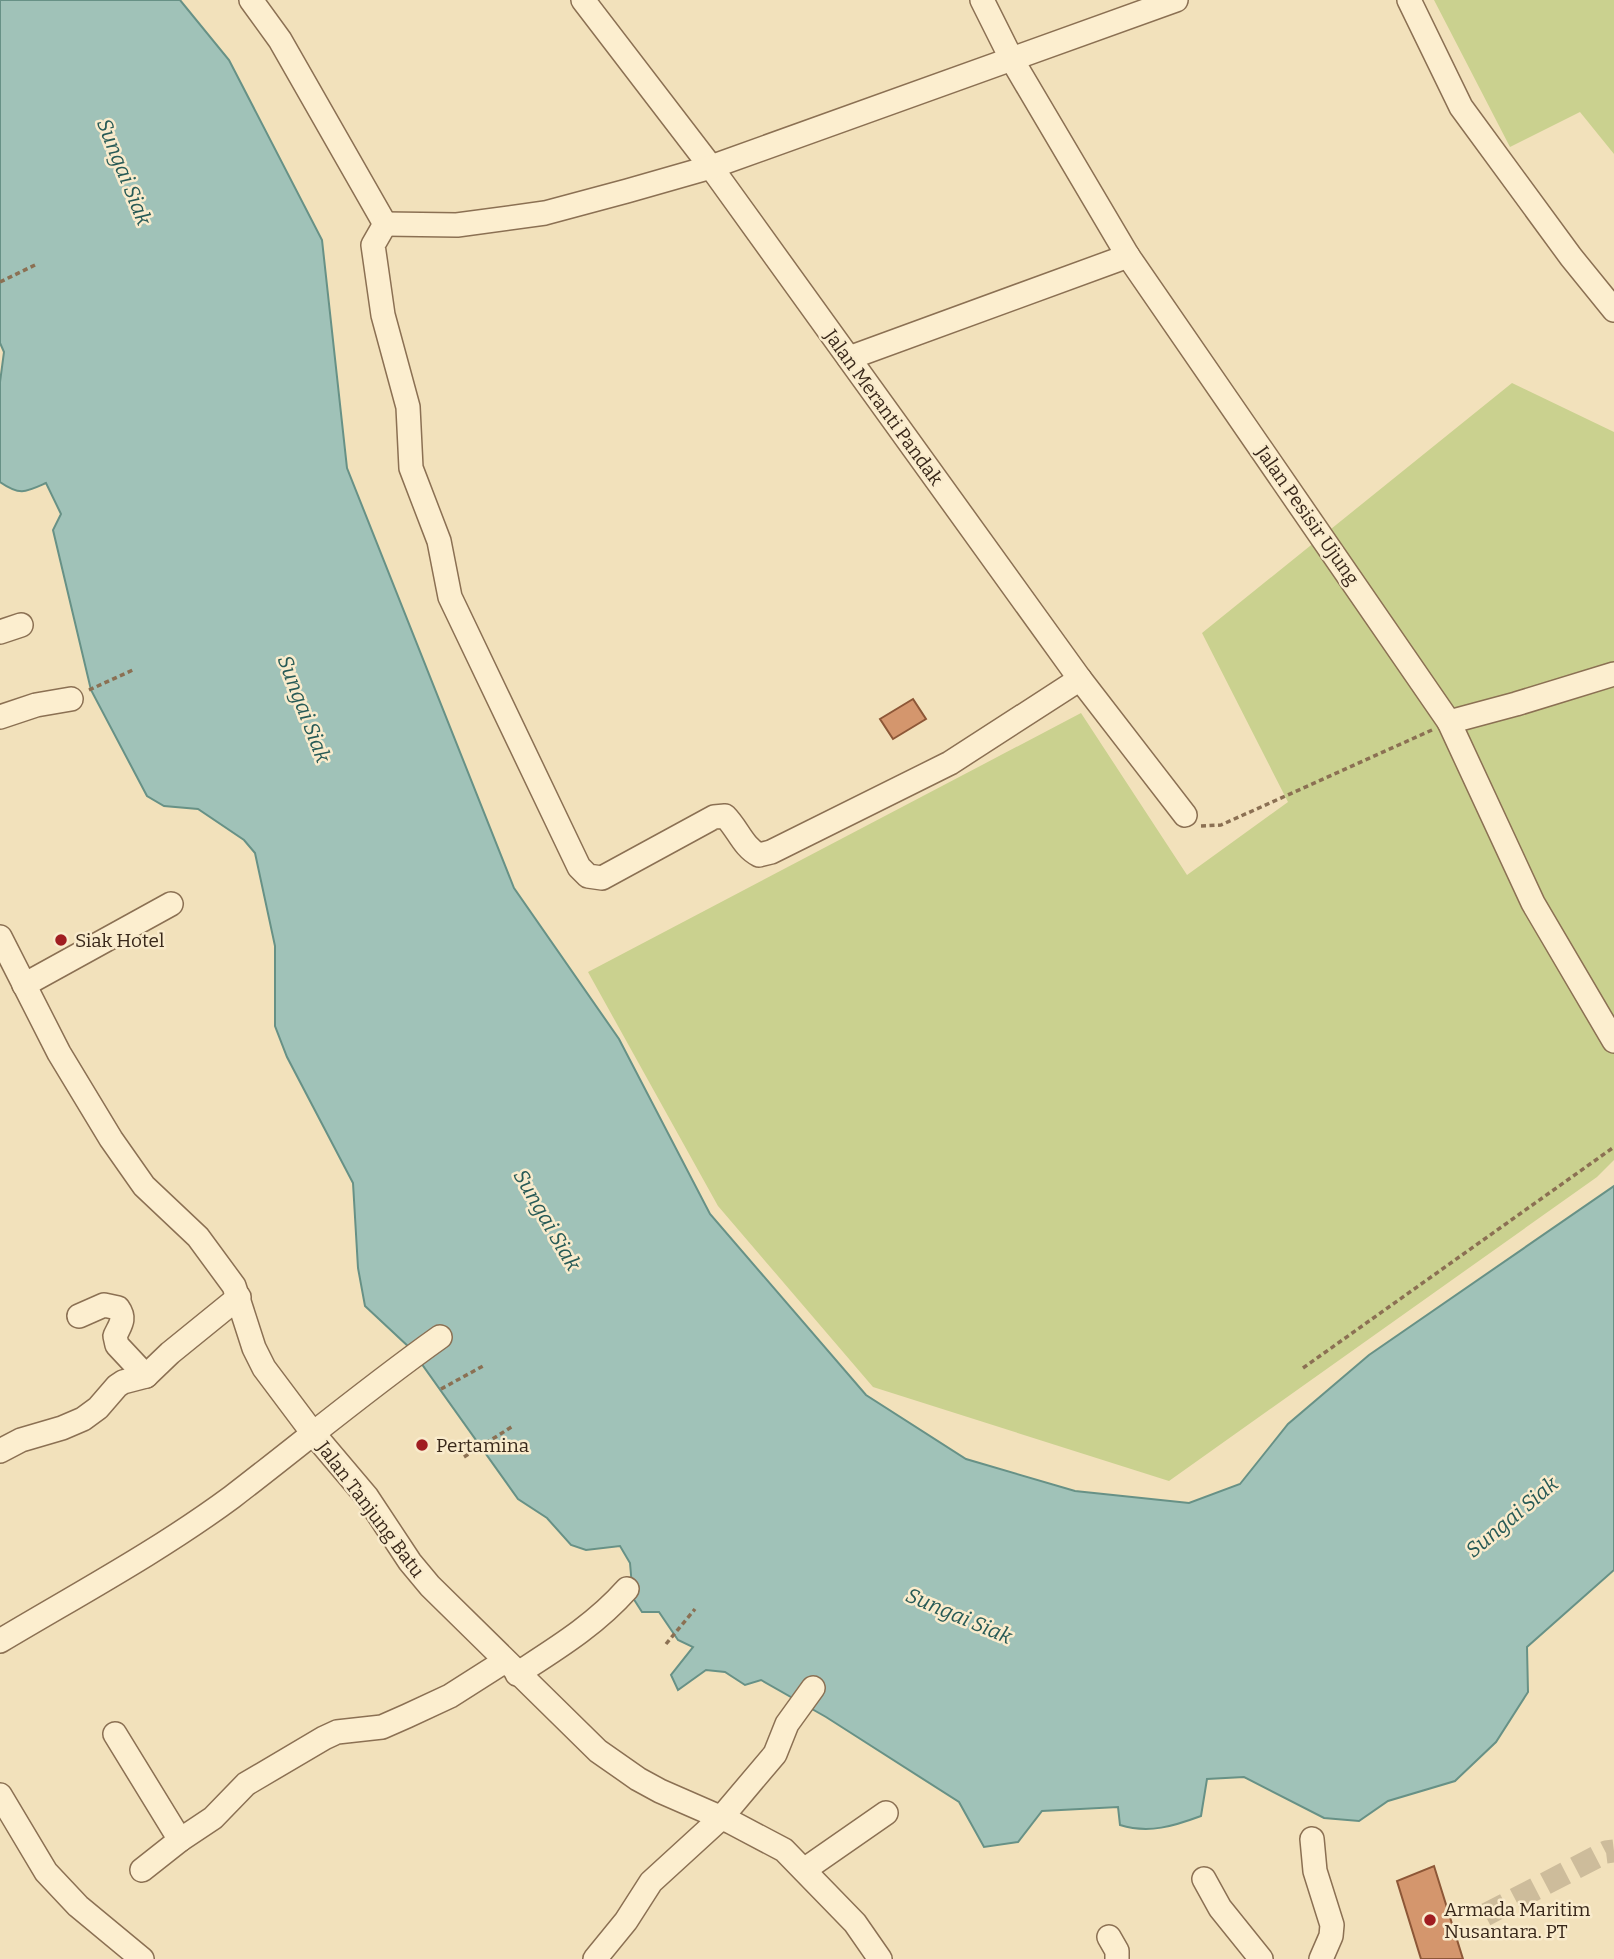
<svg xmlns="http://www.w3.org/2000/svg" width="1614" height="1959" font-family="Bitter,serif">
<rect width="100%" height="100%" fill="#f2e1bb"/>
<g fill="#cad18f">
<polygon points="1434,0 1614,0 1614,154 1580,112 1510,147"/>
<polygon points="1512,383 1614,432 1614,1160 1597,1177 1169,1481 873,1387 718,1206 588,972 1081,713 1187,875 1288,802 1202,633"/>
</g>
<path fill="#a0c2b8" stroke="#679186" stroke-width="2" d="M0,0H180L229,60L322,240L347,468L514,888L619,1039L710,1214L866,1395L966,1459L1075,1491L1189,1503L1240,1484L1288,1424L1369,1355L1614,1186V1570L1527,1647L1528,1692L1496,1742L1455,1781L1388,1801L1359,1821L1324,1818L1244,1777L1207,1779L1201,1816C1174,1826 1149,1834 1120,1825L1118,1807L1042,1811L1018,1842L984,1847L959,1802L826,1717L761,1680L745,1685L725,1672L706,1670L678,1690L671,1675L693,1647L678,1640L659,1612H642L633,1598L630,1563L620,1546L586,1550L571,1545L547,1518L518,1499L411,1349L365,1306L358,1268L353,1183L287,1057L275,1026V946L255,853L244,840L198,809L164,806L147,796L91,690L53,530L61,514L46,483C26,492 20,496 0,482V382L4,352L0,343Z"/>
<g fill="#d4966d" stroke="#8d5737" stroke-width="2">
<polygon points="913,699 926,719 893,739 880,719"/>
<polygon points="1434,1866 1463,1959 1421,1959 1397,1881"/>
</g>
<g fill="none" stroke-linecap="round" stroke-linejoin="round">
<polyline stroke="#cdbc9b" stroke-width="23" stroke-dasharray="23 11" stroke-linecap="butt" points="1485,1915 1606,1852 1614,1851"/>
<g stroke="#8b7053" stroke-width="26">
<g id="minor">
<polyline points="251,0 280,40 385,224"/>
<polyline points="583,0 711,167 1080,679 1185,815"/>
<polyline points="982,0 1011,58 1128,256 1449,722 1533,903 1614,1041"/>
<polyline points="1409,0 1461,107 1571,257 1614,310"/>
<path d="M385,224L373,245L383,315L408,407L411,468L439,541L450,597L579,867L588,876L602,878L714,817L725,816C738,829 743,847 759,855L771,852L950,763L1080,679"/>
<polyline points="385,224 457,225 545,213 627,191 711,167 1176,0"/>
<polyline points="849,358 1128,256"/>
<polyline points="0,632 21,625"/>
<polyline points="0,717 36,705 71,699"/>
<polyline points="1449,722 1516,704 1614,674"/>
<polyline points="0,937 59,1053 111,1139 144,1186 198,1237 234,1286 254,1348 264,1368 312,1432 367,1497 410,1562 430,1586 598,1751 638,1779 660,1791 731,1822 784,1850 855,1923 880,1959"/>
<polyline points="24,985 171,904"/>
<path d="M79,1316L104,1305L118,1308C126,1319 120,1325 115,1336L117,1345L146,1376"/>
<polyline points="0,1451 21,1440 62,1428 83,1419 98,1408 117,1386 123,1382 146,1376 170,1353 239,1297"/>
<path d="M0,1641C77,1595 159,1551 232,1497C301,1444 368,1388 440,1337"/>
<path d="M517,1674C557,1648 595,1625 627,1589"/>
<polyline points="115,1734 180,1840"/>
<polyline points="0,1795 46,1872 78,1906 142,1959"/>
<polyline points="1312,1839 1315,1871 1332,1925 1331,1936 1321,1959"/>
<polyline points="142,1870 180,1840 213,1818 246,1784 324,1738 337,1732 382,1727 407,1716 450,1696 505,1661"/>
<polyline points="804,1870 886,1813"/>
<polyline points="1204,1879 1220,1908 1261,1959"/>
<polyline points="1109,1937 1117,1951 1117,1959"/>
<polyline points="595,1959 626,1921 651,1882 721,1818 775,1754 787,1724 813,1688"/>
</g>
</g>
<g stroke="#8b7053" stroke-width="3.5" stroke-dasharray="5 3.5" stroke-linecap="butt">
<polyline points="0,282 35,265"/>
<polyline points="89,690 135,669"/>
<polyline points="1201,826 1221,825 1432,730"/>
<polyline points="1303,1368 1614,1147"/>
<polyline points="441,1389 483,1366"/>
<polyline points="464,1457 513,1426"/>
<polyline points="666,1644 695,1609"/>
</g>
<use href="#minor" stroke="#fceecf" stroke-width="23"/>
</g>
<g fill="#a01d21" stroke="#f9ebcc" stroke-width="2.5">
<circle cx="61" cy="940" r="7"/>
<circle cx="422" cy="1445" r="7"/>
<circle cx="1430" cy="1920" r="7"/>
</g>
<g text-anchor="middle" stroke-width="5" stroke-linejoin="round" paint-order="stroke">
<g font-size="19" fill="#39281a" stroke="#f9ebcc">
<text transform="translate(884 407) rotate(54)" y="7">Jalan Meranti Pandak</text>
<text transform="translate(1308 515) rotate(55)" y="7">Jalan Pesisir Ujung</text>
<text transform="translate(371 1509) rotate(53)" y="7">Jalan Tanjung Batu</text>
</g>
<g font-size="19" fill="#39281a" stroke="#f9ebcc" text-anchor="start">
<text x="75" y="947">Siak Hotel</text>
<text x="436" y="1452">Pertamina</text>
<text x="1444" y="1916">Armada Maritim<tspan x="1444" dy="22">Nusantara. PT</tspan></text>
</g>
<g font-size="21" font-style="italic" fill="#275a56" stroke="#f9ebcc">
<text transform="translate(124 172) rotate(68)" y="7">Sungai Siak</text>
<text transform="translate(304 709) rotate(69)" y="7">Sungai Siak</text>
<text transform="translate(547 1220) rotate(60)" y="7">Sungai Siak</text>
<text transform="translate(1512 1517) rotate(-40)" y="7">Sungai Siak</text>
<text transform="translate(959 1616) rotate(23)" y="7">Sungai Siak</text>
</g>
</g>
</svg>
